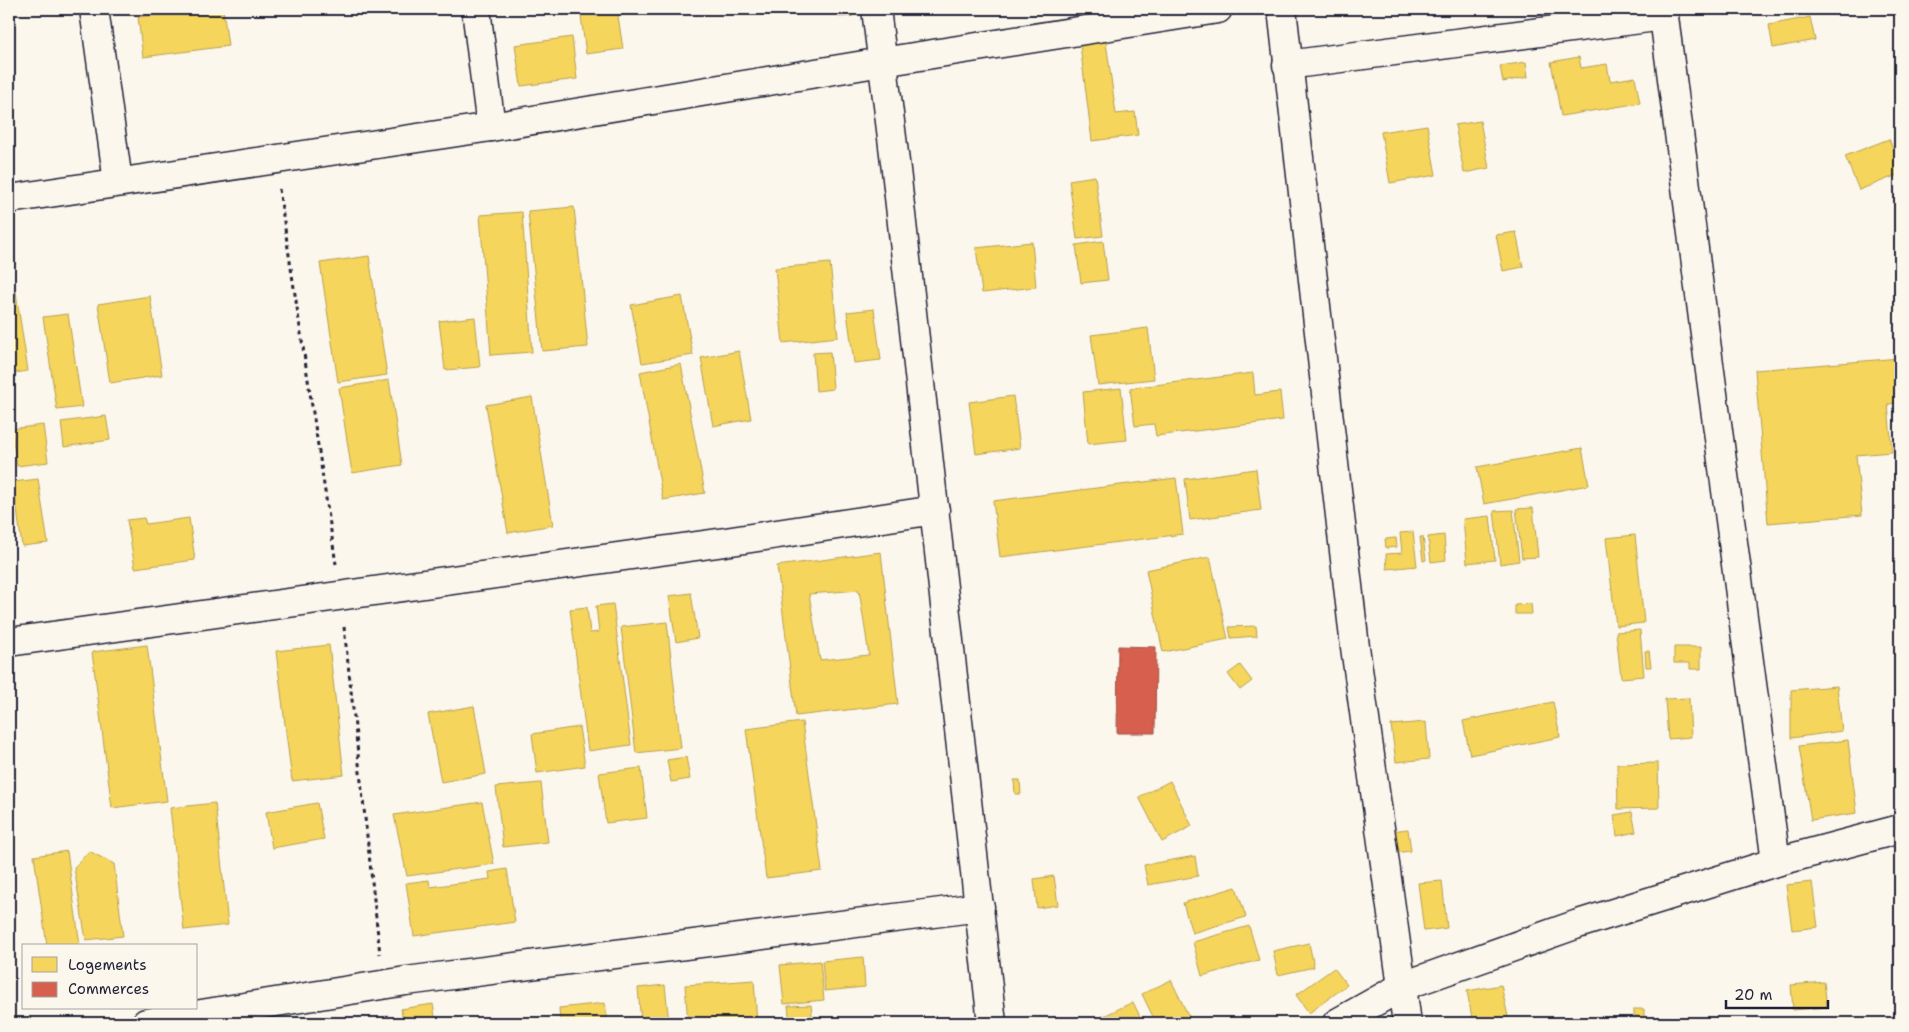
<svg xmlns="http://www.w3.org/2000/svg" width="1909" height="1032" font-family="'Shantell Sans',sans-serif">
<rect width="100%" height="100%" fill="#fbf7ec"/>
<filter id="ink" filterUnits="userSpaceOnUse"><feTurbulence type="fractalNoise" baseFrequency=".02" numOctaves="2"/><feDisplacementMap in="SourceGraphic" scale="10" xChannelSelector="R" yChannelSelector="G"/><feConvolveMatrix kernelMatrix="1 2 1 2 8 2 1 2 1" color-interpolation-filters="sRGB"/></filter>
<g filter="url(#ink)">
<g fill="#f6d55c" stroke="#b69f52" fill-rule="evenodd">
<polygon points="204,9 223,9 228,46 143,57 138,17"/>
<polygon points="580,9 617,9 623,49 586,54"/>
<polygon points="838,9 852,9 853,16 839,17"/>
<polygon points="1810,17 1815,40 1773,48 1769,25"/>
<polygon points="572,37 577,79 521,86 515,45"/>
<polygon points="1106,42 1116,114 1135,112 1138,135 1092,141 1080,45"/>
<polygon points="1579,57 1581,68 1607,64 1610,81 1635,77 1640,103 1561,116 1551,62"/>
<polygon points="1526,62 1528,77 1503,82 1500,66"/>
<polygon points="1480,121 1489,168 1464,173 1455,125"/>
<polygon points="1427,125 1436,175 1390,183 1381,132"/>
<polygon points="1889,139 1900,166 1900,174 1859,190 1845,156"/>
<polygon points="1095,176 1103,236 1077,239 1069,180"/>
<polygon points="574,207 588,347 542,351 528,211"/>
<polygon points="522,212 532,352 491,355 480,215"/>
<polygon points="1516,232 1523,267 1503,271 1496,235"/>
<polygon points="1103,241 1108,280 1081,283 1076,245"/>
<polygon points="1032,242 1036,287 982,293 976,248"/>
<polygon points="369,256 387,375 338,382 320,263"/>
<polygon points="830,263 838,337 783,343 775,268"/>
<polygon points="16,292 28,371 9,374 9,293"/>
<polygon points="150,296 162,375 110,383 98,304"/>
<polygon points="682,296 693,355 642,363 631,305"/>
<polygon points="874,309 881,360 854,363 847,312"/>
<polygon points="68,314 82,407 57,410 43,317"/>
<polygon points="475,317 480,367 445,370 439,321"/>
<polygon points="1148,328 1154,379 1098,385 1091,335"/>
<polygon points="739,351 751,419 713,426 701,358"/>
<polygon points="830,352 833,389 816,391 813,353"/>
<polygon points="1900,358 1900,403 1888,404 1892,452 1856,455 1862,515 1768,523 1755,370"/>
<polygon points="681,364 705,493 663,500 640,372"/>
<polygon points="1253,373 1255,395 1280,392 1283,420 1156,436 1154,424 1135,426 1130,388"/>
<polygon points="389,380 402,465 352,473 339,388"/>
<polygon points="1121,388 1127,440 1088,444 1083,392"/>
<polygon points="1013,396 1020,448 976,454 969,402"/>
<polygon points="532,397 553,525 508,533 486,405"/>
<polygon points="106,416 110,440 64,447 61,422"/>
<polygon points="43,425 48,462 17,466 11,429"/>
<polygon points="1582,448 1589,485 1484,504 1477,467"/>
<polygon points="1256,469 1261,510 1190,520 1185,479"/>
<polygon points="1176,478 1183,534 1000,557 993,501"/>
<polygon points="38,479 48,543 22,546 13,482"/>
<polygon points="1533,508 1538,557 1522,558 1516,509"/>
<polygon points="1513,510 1519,561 1500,564 1494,511"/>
<polygon points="1490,516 1495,560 1467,563 1463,519"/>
<polygon points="144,518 146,524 189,518 195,560 135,568 127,520"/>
<polygon points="1413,532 1417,566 1387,569 1386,554 1402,553 1400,533"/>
<polygon points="1444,535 1446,560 1431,562 1428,537"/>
<polygon points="1635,535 1644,623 1616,626 1606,538"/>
<polygon points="1420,537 1423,537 1426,560 1423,561"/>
<polygon points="1396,538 1397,547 1386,548 1385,539"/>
<path d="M881,552L898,704L796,716L777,566ZM859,590L869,655L820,660L809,594Z"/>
<polygon points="1210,557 1228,639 1163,652 1146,570"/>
<polygon points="691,593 698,638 676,642 669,596"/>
<polygon points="613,604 631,745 588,751 570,609 587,607 590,633 599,632 596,606"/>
<polygon points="1531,604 1532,614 1515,614 1515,605"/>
<polygon points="667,622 681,748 636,753 621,627"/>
<polygon points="1256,626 1257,636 1231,638 1229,627"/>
<polygon points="1640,630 1644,676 1621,678 1616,632"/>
<polygon points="147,645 167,801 112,808 92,652"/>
<polygon points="329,645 344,775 292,781 276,651"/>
<polygon points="1674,647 1701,647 1701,669 1690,669 1690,663 1674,663"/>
<polygon points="1645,651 1649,651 1651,667 1646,667"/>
<polygon points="1240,665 1252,681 1240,690 1228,674"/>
<polygon points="1900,677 1900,720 1895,678"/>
<polygon points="1837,686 1842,731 1791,738 1791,690"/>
<polygon points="1689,698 1691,737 1668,739 1665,699"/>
<polygon points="1553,702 1560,737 1470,755 1463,721"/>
<polygon points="474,706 486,774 441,782 428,714"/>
<polygon points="802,722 822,871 766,878 746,729"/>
<polygon points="1426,722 1429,759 1396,762 1391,725"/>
<polygon points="579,727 585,766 537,773 532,734"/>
<polygon points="1848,740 1857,813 1811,820 1799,746"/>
<polygon points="686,757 690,779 671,782 667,760"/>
<polygon points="1658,763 1659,808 1618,809 1617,764"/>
<polygon points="641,768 647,818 606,823 599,773"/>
<polygon points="1014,780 1020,780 1021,794 1015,794"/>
<polygon points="1170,781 1192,826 1162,842 1139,797"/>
<polygon points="541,783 548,842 503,847 496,787"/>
<polygon points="482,802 494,864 407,876 394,815"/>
<polygon points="215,803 228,925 184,930 170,808"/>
<polygon points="317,803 324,839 272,848 266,812"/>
<polygon points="1632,812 1636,832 1617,836 1614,815"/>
<polygon points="1408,829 1411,851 1394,853 1391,831"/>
<polygon points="67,851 80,946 47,946 34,856"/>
<polygon points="89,851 114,864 123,936 86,940 74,868"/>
<polygon points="1195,856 1198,876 1148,885 1144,865"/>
<polygon points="507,869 515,922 414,936 406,883 429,880 430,887 490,879 489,872"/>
<polygon points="1054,876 1058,905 1037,908 1034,879"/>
<polygon points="1442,881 1447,928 1424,931 1418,883"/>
<polygon points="1812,882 1818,927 1792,930 1786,885"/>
<polygon points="1236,887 1246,917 1192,933 1183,903"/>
<polygon points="1249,926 1259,960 1202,976 1193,942"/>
<polygon points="1309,943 1314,967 1278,975 1273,951"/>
<polygon points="863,957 865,987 825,991 822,961"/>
<polygon points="820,961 824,1000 784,1004 780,965"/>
<polygon points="1334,968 1347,985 1309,1013 1296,995"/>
<polygon points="754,980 757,1023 688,1023 685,985"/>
<polygon points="1171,980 1192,1023 1156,1023 1142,994"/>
<polygon points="1824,982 1827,1007 1793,1010 1791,985"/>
<polygon points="665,985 669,1023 641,1023 638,988"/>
<polygon points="1501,985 1509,1021 1502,1023 1473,1023 1467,991"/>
<polygon points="1133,1002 1143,1023 1089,1023"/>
<polygon points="605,1003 608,1023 560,1023 559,1008"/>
<polygon points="433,1004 436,1023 403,1023 401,1009"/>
<polygon points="811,1005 813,1023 790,1023 788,1006"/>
<polygon points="1634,1009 1644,1009 1644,1023 1638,1023 1638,1016 1634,1016"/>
</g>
<polygon fill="#d6604d" stroke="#a04d48" points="1118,646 1156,647 1155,733 1117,733"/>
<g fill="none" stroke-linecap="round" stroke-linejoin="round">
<g stroke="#22223b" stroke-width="31">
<g id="minor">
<polyline points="94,9 118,182"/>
<polyline points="476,9 491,127"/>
<polyline points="876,9 896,170 992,1023"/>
<polyline points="1282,9 1355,647 1407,1023"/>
<polyline points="1663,9 1705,334 1776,862"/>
<polyline points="1287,65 1664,16"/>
<polyline points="9,199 491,127 882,62 1218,9"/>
<polyline points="9,642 725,542 935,510"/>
<polyline points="146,1023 406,981 980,907"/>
<polyline points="1337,1023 1403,986 1578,924 1776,862 1900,829"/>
</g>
</g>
<g stroke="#22223b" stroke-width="3" stroke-dasharray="4 4" stroke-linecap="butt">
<polyline points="279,189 336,564"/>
<polyline points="344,627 380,954"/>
<polyline points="387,1015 389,1023"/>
</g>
<use href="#minor" stroke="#fbf7ec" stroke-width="28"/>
</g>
</g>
<rect width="1909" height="1032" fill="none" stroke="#fbf7ec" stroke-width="30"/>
<rect x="15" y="15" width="1879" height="1002" fill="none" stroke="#22223b" stroke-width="2" filter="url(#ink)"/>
<rect x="22" y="944" width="175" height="65" fill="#fbf7ec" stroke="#a4a2a5"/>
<rect x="32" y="957" width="25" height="15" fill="#f6d55c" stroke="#a4a2a5"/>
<text x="68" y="970" font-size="15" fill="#22223b">Logements</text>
<rect x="32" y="982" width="25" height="15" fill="#d6604d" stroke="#a4a2a5"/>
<text x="68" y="994" font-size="15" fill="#22223b">Commerces</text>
<path d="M1726 1000v8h102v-8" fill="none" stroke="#22223b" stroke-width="2.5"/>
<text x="1734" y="1000" font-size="15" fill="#22223b" stroke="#fbf7ec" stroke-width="4" paint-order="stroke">20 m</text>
</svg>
